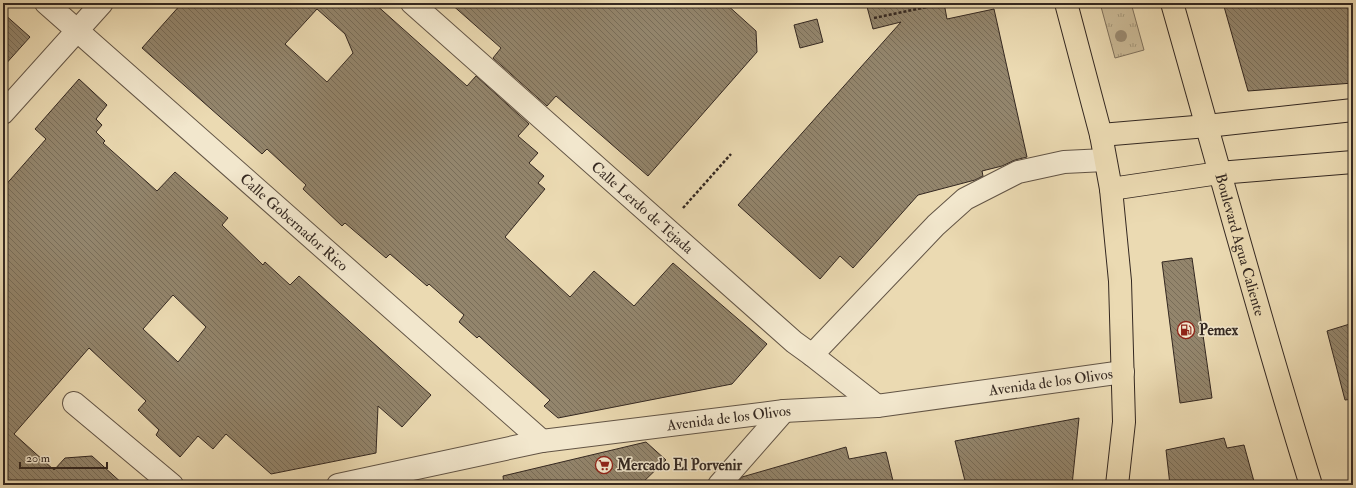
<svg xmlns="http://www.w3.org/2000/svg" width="1356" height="488" font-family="'IM FELL Double Pica',serif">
<defs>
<pattern id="grass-tufts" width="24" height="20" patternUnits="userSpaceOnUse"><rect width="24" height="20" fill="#ccbc99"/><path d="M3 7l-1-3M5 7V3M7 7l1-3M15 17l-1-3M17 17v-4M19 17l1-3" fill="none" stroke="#a6997c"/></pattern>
<pattern id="building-back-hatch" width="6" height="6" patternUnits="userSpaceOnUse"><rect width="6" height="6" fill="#93856c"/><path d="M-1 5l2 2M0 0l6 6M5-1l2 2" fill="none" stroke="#796d58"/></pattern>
</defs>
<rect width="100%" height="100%" fill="#ebdab2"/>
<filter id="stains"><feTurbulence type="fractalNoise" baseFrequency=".005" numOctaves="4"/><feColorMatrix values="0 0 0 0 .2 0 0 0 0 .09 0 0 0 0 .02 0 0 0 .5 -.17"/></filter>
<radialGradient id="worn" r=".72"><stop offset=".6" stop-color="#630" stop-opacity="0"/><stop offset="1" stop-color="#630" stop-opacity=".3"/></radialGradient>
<polygon fill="url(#grass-tufts)" stroke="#80725d" points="1100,3 1131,3 1144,50 1115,58"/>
<g fill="url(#building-back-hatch)" stroke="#342821" fill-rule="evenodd">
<path d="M182,3H374L467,86L476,76L529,124L518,136L538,153L529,163L544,176L538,183L545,189L505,237L570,297L594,271L634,306L673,263L767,344L732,384L558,418L544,406L550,400L479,336L477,338L459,322L464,315L429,284L427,286L390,254L386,258L345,223L342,226L303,189L306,185L267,149L262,154L142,48ZM317,9L345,34L353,53L327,82L285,44Z"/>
<polygon points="450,3 725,3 756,31 757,52 648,176 556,96 547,106 493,58 501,48"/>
<polygon points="866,3 944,3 947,19 994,9 1027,157 1015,160 1002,166 982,171 983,176 975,180 918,195 853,268 840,256 820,279 738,205 901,22 873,29"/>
<polygon points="1223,3 1353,3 1353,83 1248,91"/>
<polygon points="3,13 30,37 3,67"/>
<polygon points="817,19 823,42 800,48 794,25"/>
<path d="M79,79L107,105L96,119L102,125L96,132L105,141L103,143L157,191L175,172L228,218L222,225L263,265L265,262L290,285L299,276L431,395L402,427L378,406L376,453L271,474L226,434L213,449L198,436L180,457L156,435L159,430L138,410L146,401L89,348L14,434L54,470L65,458L92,456L124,485H3V188L46,139L35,129ZM173,295L206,327L178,362L143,329Z"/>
<polygon points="1192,258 1212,398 1180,403 1162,262"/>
<polygon points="1353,323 1353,399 1345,400 1327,331"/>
<polygon points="1079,418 1072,485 966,485 955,441"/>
<polygon points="1224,438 1227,448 1244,445 1255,485 1170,485 1166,450"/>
<polygon points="646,442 666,460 640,485 504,485 503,476"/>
<polygon points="846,447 849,459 886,452 894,485 739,485 738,482 742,477"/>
</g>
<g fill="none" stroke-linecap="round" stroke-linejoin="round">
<g stroke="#625445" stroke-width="24">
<g id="minor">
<path id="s1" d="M46,3L542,441"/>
<path id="s2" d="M412,3L794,342L812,355L877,406"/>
<polyline points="3,113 102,3"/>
<polyline points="812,355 936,225 965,199 1018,172 1064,162 1105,160"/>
<polyline points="74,403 172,485"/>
<path id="s3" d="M338,485L542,441L784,411L877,406L1123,372"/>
<polyline points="719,485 784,411"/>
</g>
</g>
<g stroke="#342821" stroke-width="24">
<g id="major">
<polyline points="1066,3 1101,135 1111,189 1120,281 1124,422 1117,485"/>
<path id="s4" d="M1172,3C1218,164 1261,325 1311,485"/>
<polyline points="1101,135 1207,126 1353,110"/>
<polyline points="1111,189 1219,173 1353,162"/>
</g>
</g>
<g stroke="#342821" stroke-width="2.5" stroke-dasharray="3 2" stroke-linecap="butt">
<polyline points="874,18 941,4"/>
<polyline points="683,208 731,154"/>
</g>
<use href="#minor" stroke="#f2e7cd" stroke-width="22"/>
<use href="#major" stroke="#ebdab2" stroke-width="22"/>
</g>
<circle fill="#9b8c73" cx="1121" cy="36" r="6"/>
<defs>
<g id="fuel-ring" transform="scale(0.9)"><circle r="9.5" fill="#f2e7cd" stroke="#8f2418" stroke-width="1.5"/><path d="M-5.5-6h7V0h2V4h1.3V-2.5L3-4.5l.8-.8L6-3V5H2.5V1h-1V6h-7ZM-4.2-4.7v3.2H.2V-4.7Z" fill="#8f2418"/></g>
<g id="supermarket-ring" transform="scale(0.9)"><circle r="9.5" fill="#f2e7cd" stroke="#8f2418" stroke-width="1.5"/><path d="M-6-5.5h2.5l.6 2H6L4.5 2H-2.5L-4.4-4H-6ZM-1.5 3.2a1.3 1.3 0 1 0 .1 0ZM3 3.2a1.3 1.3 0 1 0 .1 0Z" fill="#8f2418"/></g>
</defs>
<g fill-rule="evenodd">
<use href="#fuel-ring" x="1186" y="330"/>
<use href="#supermarket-ring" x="604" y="465"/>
</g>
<g text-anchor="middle" stroke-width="3" stroke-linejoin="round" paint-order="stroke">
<g font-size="15" fill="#342821" stroke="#f2e7cd">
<text dy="5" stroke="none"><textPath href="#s2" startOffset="308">Calle Lerdo de Tejada</textPath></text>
<text dy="5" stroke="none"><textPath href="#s1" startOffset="331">Calle Gobernador Rico</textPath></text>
<text dy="5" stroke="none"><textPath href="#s4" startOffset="251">Boulevard Agua Caliente</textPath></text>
<text dy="5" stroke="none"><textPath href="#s3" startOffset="721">Avenida de los Olivos</textPath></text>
<text dy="5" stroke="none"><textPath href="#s3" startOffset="397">Avenida de los Olivos</textPath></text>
</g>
<g font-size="15" font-weight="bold" fill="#342821" stroke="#f2e7cd" text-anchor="start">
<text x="1199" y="335">Pemex</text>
<text x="617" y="470">Mercado El Porvenir</text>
</g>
</g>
<rect width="1356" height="488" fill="none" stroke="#ebdab2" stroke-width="16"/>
<rect x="4" y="4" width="1348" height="480" fill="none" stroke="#342821" stroke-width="2"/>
<rect x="8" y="8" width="1340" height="472" fill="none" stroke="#342821"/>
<path d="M20 462v6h87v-6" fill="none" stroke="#342821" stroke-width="2"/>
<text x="26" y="462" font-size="12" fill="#342821" stroke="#f2e7cd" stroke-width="3" paint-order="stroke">20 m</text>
<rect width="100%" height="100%" filter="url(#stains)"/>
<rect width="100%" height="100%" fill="url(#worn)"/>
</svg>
